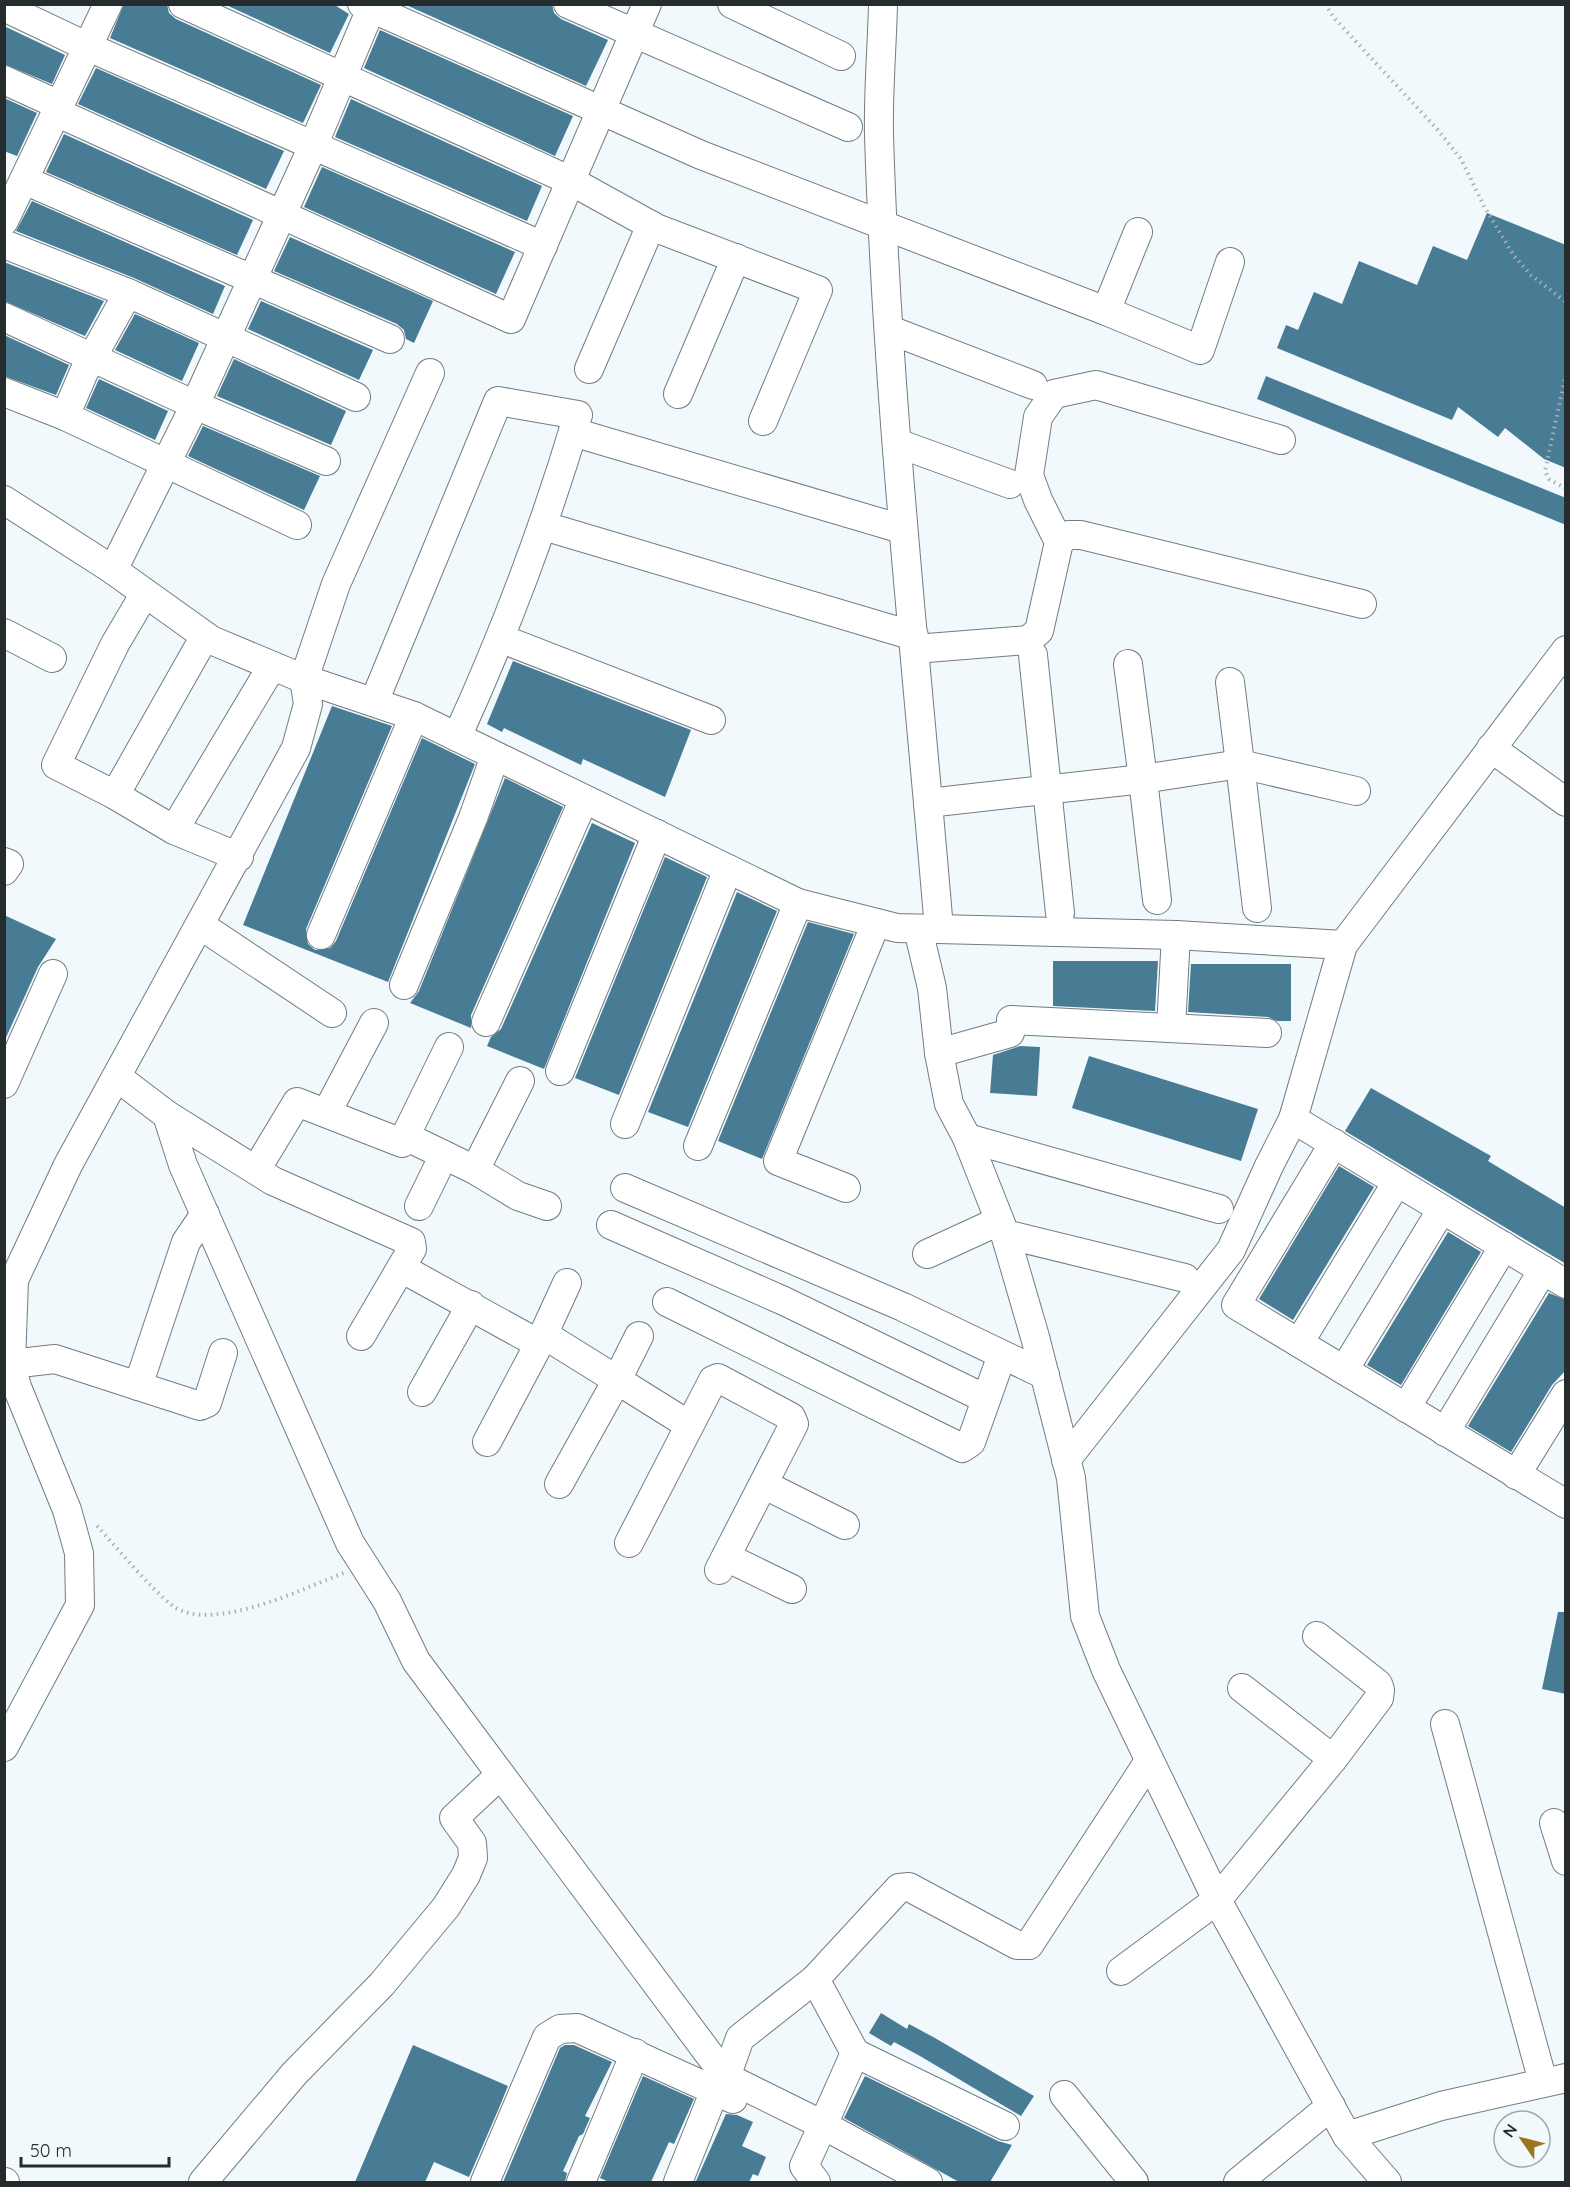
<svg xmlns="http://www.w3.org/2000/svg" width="1570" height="2187" font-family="Quicksand,sans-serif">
<rect width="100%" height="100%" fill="#f1f9fd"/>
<g fill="#487b94">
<polygon points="124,4 167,4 169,13 176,19 321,85 303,123 110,38"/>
<polygon points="224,4 333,4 349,14 330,53"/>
<polygon points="404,4 552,4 554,13 561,19 608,40 586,86"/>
<polygon points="4,26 65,55 52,84 4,64"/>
<polygon points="380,30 573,116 555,156 364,68"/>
<polygon points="96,68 284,151 266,189 78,104"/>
<polygon points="4,98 37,113 17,156 4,151"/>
<polygon points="351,99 542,186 527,221 335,137"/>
<polygon points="64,134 253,220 237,255 46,172"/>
<polygon points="322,167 515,252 496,294 304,207"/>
<polygon points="32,201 225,286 213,314 134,278 16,231"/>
<polygon points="1487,213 1566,245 1566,468 1544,459 1505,428 1498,437 1458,407 1452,420 1277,348 1286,325 1298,330 1314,292 1342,304 1359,261 1417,285 1433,246 1467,260"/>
<polygon points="290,237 433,301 414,343 406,339 404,330 397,324 274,271"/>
<polygon points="4,262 104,301 85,336 4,301"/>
<polygon points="261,301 373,350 359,380 248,329"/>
<polygon points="135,314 199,343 182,381 115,350"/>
<polygon points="4,335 69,365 56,395 4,376"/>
<polygon points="234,359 346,411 331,445 217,396"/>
<polygon points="1266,376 1566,498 1566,525 1257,399"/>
<polygon points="99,379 168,411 155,440 86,408"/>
<polygon points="203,426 320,476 304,510 188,456"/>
<polygon points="513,661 691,730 665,797 583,759 581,765 504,728 502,732 487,724"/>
<polygon points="332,706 392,726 306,929 308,944 315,950 330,948 336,941 422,738 475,764 388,982 243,925"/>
<polygon points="505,778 563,807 471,1015 471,1028 410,1003 419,991"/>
<polygon points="592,823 635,843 544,1069 487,1046 491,1037 501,1029"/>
<polygon points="665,857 707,877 619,1095 575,1078"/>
<polygon points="737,892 777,911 688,1127 648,1112"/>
<polygon points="4,915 56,939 38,967 4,1042"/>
<polygon points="808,922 854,934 762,1159 718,1141"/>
<polygon points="1053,961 1158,961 1155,1011 1053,1006"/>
<polygon points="1191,964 1291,964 1291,1021 1277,1021 1268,1017 1188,1012"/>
<polygon points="1020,1046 1040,1047 1037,1096 990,1093 993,1055"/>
<polygon points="1089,1056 1258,1109 1241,1161 1072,1108"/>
<polygon points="1371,1088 1491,1156 1488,1161 1566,1208 1566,1264 1345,1131"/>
<polygon points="1339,1166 1374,1187 1293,1320 1259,1299"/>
<polygon points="1448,1232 1481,1252 1401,1385 1367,1365"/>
<polygon points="1549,1293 1566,1300 1566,1370 1552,1385 1511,1452 1468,1426"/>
<polygon points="1558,1612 1566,1612 1566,1694 1542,1689"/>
<polygon points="881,2013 907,2029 909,2024 935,2038 1034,2096 1021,2116 920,2056 894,2042 891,2046 869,2033"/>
<polygon points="413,2045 508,2086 499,2108 469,2177 434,2162 425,2182 355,2182"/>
<polygon points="565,2045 574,2045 612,2062 585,2116 590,2118 583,2134 579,2136 563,2171 567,2173 565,2182 503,2182 560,2048"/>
<polygon points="643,2076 694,2099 674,2144 669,2142 651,2182 609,2182 600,2178"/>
<polygon points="865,2076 998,2141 1012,2145 990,2182 959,2182 844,2118"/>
<polygon points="726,2114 737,2115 753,2122 742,2146 766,2157 758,2176 753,2174 749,2182 700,2182 696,2181"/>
</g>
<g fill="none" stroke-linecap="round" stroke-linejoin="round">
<g stroke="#717c82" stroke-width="30">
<g id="minor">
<polyline points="183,4 571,181 656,228 818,290 763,421"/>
<polyline points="362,4 701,155 1106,311 1200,350 1230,262"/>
<polyline points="568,4 848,127"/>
<polyline points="732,4 841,56"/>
<path d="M883,4C882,48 878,92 879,135C887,400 917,665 939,929"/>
<polyline points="4,7 86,46 543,246"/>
<polyline points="4,80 59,105"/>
<polyline points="56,112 511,319 647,4"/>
<polyline points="24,180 390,339"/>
<polyline points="4,221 108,4"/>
<polyline points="4,244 128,293 356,397"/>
<polyline points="1106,311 1138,232"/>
<polyline points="4,317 195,405 326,461"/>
<polyline points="890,330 1033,385"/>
<polyline points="589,369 651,225"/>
<polyline points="4,392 65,416 84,372 128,293"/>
<polyline points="678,394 736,258"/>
<polyline points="65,416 297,525"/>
<polyline points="573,432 902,529"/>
<polyline points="897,443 1010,484"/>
<polyline points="4,500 113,570 211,640 304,679 414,716 798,903 897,928 1176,935 1343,945"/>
<polyline points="544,526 914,636"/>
<polyline points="1059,542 1038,500 1029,475 1038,417 1054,394 1096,385 1281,440"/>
<polyline points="113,570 195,405 313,146 373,4"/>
<polyline points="145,593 115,644 56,765 115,795 205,636"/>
<polyline points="4,633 52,658"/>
<polyline points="502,639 711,720"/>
<polyline points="915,649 1028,640 1039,631 1059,542 1068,535 1081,535 1362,604"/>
<polyline points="1033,655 1060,913"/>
<polyline points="1128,664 1143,779 1240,764 1257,908"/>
<polyline points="1230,682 1240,764 1356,791"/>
<path d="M374,702L498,401L578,415C545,526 505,632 457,737"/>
<polyline points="1491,748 1566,802"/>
<polyline points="115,795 174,830 272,666"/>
<polyline points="928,803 1143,779 1157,900"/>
<polyline points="174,830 239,857"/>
<polyline points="4,862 9,864 4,871"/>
<polyline points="200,925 332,1013"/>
<polyline points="918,929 932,988 939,1053 949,1104 967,1138 1005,1234 1035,1337 1071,1478 1085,1616 1106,1670 1217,1900 1333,1759 1379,1698 1380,1690 1378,1684 1317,1636"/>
<polyline points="321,935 414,716"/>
<polyline points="404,985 473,818 495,756"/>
<polyline points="1011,1020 1267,1033"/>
<polyline points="486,1022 584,799"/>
<polyline points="1171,1028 1176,935"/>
<polyline points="939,1053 1010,1033"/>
<polyline points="560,1071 657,834"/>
<polyline points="117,1077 167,1115 273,1181 411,1242 412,1249 361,1336"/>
<polyline points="4,1084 53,974"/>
<polyline points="327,1112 374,1023"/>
<polyline points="167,1115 183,1165 350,1543 387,1601 416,1661 726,2077 823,2125 804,2166 816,2182"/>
<polyline points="1293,1119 1566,1284"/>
<polyline points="625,1124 728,869"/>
<polyline points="405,1136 475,1170 520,1081"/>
<polyline points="967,1138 1219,1209"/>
<polyline points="1334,1143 1236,1305 1566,1504"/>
<polyline points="698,1146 798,903"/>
<polyline points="256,1170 297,1102 402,1143 449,1047"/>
<polyline points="475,1170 518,1196 547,1206"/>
<polyline points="625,1188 903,1307 1045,1375"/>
<polyline points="846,1188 778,1161 876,923"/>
<polyline points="419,1206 444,1155"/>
<polyline points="611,1225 784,1301 986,1399"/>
<polyline points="1005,1234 1185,1278"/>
<polyline points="927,1254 999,1221"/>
<polyline points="401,1268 539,1344 487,1442"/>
<polyline points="667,1302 962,1448 971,1442 1002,1355"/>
<polyline points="543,1334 617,1380 639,1336"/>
<polyline points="1299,1343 1397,1182"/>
<polyline points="539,1344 567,1283"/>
<polyline points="11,1364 55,1359 200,1406 207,1403 223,1353"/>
<polyline points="1344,1370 1442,1209"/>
<polyline points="138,1386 186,1242 205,1214"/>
<polyline points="422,1392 471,1305"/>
<polyline points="1406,1408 1504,1246"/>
<polyline points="1445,1432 1543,1270"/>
<polyline points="1066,1460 1231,1250 1269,1166 1293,1119 1343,945 1566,650"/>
<polyline points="1516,1475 1566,1394"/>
<polyline points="559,1484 617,1380 689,1425"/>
<polyline points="765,1485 845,1525"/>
<polyline points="629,1543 713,1380 718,1378 791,1417 794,1424 719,1570"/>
<polyline points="726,1557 792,1589"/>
<polyline points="1242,1688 1333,1759"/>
<polyline points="1445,1724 1543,2082"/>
<polyline points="4,1747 80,1605 79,1553 67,1510 17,1387 11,1364 14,1280 68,1165 296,748 308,704 304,679 336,584 430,373"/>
<polyline points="1554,1823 1566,1861"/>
<polyline points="1121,1971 1217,1900 1347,2136 1387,2182"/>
<polyline points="815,1979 855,2053 823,2125 928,2182"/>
<polyline points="855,2053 1005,2126"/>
<polyline points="1064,2095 1134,2182"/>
<polyline points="1347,2136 1441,2106 1566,2078"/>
<polyline points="4,2182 5,2182"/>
<polyline points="203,2182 294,2074 382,1984 446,1907 466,1875 473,1858 472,1843 454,1818 499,1776"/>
<polyline points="485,2182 547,2037 560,2029 577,2028 733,2099"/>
<polyline points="581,2182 635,2053"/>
<polyline points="678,2182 715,2090 726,2077 740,2038 815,1979 899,1888 909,1887 1017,1945 1029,1945 1149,1761"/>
<polyline points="1238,2182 1331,2106"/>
</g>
</g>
<g stroke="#a9b0b3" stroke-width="4" stroke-dasharray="1.5 4.5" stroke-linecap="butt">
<polyline points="1325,4 1335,19 1437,129 1461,159 1484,206 1514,256 1531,275 1566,302"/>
<polyline points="1566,374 1545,471 1549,479 1566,489"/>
<path d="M97,1526C119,1550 149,1587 173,1606C211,1634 304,1588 344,1573"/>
</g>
<use href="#minor" stroke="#fff" stroke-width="28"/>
</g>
<rect width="1570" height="2187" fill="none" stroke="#262b2e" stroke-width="12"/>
<g transform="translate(1522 2139) rotate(305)"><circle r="28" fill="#f1f9fd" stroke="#a0a7aa" stroke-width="1.5"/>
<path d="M0-4.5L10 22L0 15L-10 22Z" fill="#9b7420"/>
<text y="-9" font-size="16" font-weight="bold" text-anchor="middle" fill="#262b2e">N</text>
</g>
<path d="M21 2157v9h148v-9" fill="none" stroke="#262b2e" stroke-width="3"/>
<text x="30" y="2157" font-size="18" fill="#262b2e" stroke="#f1f9fd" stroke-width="4.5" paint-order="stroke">50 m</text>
</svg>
